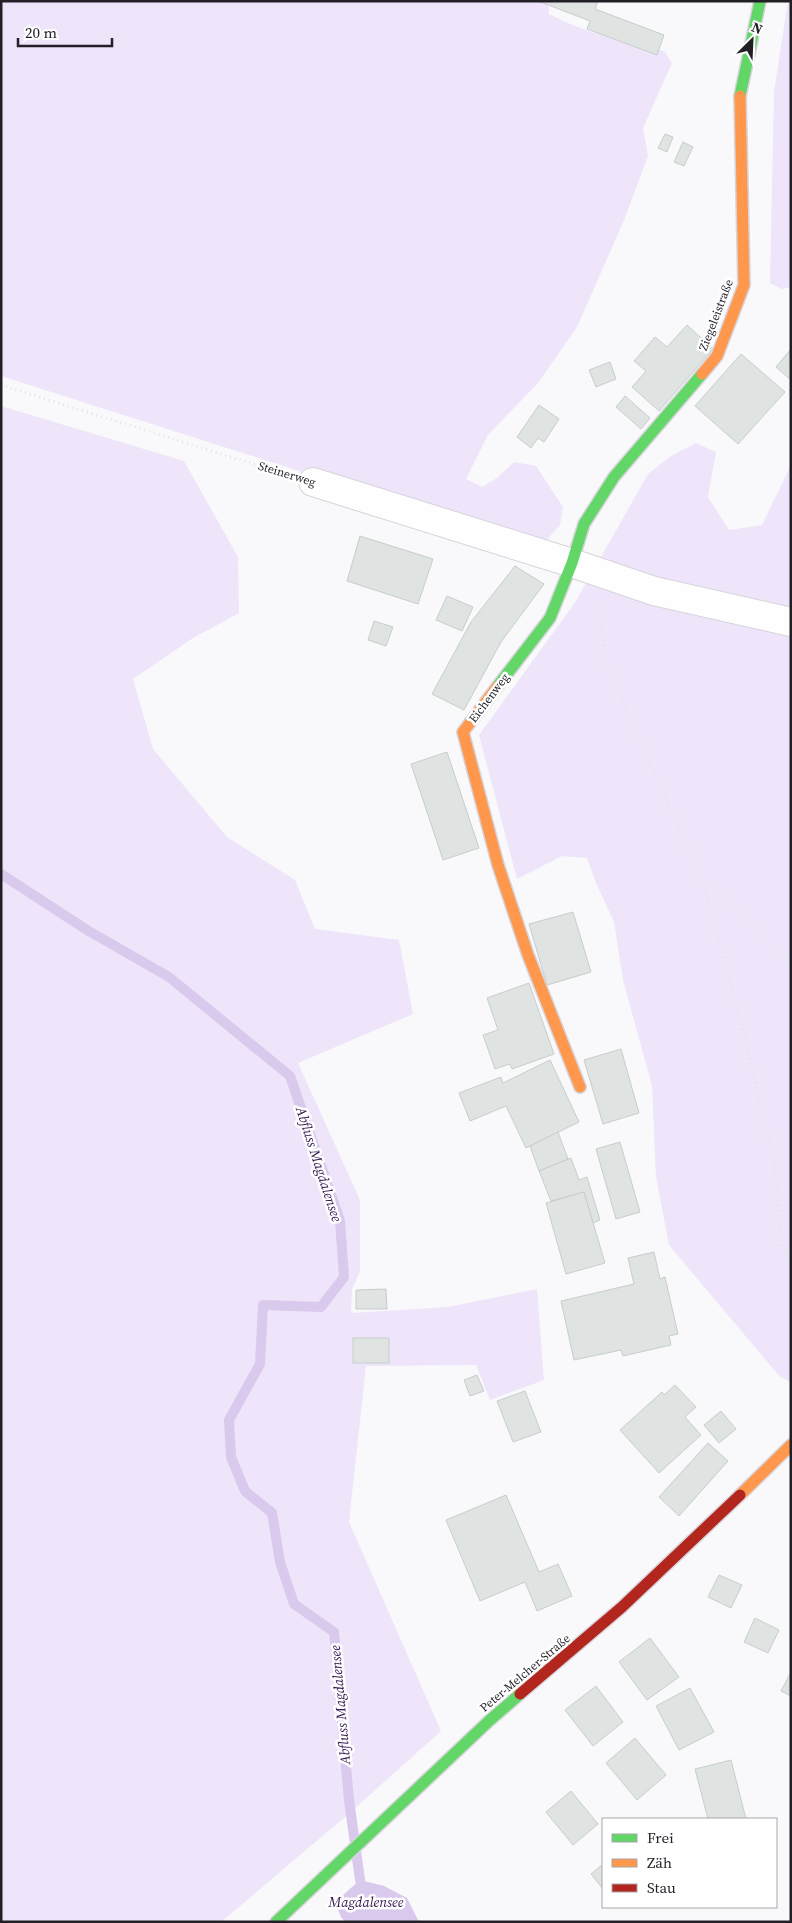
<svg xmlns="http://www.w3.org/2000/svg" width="792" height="1923" font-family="'Source Serif 4',serif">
<rect width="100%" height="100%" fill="#f9f8fb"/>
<g fill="#eee5fa">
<path d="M1,1H548L549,14C585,33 625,42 664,51L672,63L643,128L648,156L625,218L577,327L538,383L488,435L466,479L482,487L497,478L514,462L536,466L563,507L560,525L545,542L312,475L1,376Z"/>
<polygon points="788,1 791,1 791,287 782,289 770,283 774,92"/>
<polygon points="1,406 184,461 238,557 239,613 193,638 133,679 153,749 227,837 295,880 315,929 399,940 413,1014 298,1063 360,1200 360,1272 352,1289 351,1313 448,1307 537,1289 544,1380 490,1400 476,1365 366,1366 349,1522 441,1731 344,1818 221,1922 1,1922"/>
<polygon points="696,443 716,452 708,497 729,530 762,525 791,465 791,1382 780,1377 669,1245 656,1177 652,1086 623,980 614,922 596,883 587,858 562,856 517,879 479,735 576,601 648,474 671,456"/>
</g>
<polygon fill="#d9c9ec" points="360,1880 384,1886 407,1898 418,1920 423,1922 345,1922 341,1917 335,1902"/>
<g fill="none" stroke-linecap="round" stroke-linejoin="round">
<polyline stroke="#d9c9ec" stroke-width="10" points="1,874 87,930 169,977 290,1076 340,1221 344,1277 321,1307 263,1305 260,1364 229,1420 231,1457 245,1491 272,1513 280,1562 294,1604 334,1632 349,1800 360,1880"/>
</g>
<g fill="#dfe4e3" stroke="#c8cdcb">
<polygon points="538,1 598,1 595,9 664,35 657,55 587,29 590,21"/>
<polygon points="665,134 673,137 667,152 658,148"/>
<polygon points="683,142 693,147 684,166 674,162"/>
<polygon points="687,325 713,349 659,411 632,387 646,371 634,361 655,337 667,347"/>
<polygon points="791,349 791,380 776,367"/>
<polygon points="741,354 785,392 738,444 695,406"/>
<polygon points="610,362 616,379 596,387 589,370"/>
<polygon points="625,396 650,418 641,429 616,407"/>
<polygon points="539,405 559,419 544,442 538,438 531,448 517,437"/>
<polygon points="360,536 433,559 418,604 347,581"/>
<polygon points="515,566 544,584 501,642 464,710 432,694 471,622"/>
<polygon points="447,596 473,607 462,631 436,620"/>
<polygon points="374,621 393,627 386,646 368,640"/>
<polygon points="447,752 479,848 443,860 411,764"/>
<polygon points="573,912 591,972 547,985 529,924"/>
<polygon points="529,983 554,1054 512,1069 510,1064 495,1069 483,1035 498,1030 487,998"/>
<polygon points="621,1049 639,1113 603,1124 584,1060"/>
<polygon points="550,1060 579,1122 526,1148 506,1106 470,1121 459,1093 501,1077 503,1083"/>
<polygon points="558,1132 568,1159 539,1171 530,1146"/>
<polygon points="620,1142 640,1212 616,1219 596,1149"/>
<polygon points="571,1158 579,1180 587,1177 600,1220 593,1223 584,1192 551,1201 539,1171"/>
<polygon points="584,1192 605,1263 566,1274 546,1203"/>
<polygon points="654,1252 660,1279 665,1277 678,1334 669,1336 671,1345 623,1356 621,1350 574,1360 561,1301 634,1284 628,1258"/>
<polygon points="386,1289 387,1309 356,1309 356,1290"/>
<rect x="353" y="1338" width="36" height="25"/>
<polygon points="477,1375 484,1391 470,1396 464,1380"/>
<polygon points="675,1385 696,1407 685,1417 701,1435 659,1473 620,1430 662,1392 664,1395"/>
<polygon points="525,1391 541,1432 513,1442 497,1401"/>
<polygon points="721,1411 736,1429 719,1443 704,1425"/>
<polygon points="708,1443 728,1461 679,1516 659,1497"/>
<polygon points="506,1495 539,1572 558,1564 572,1596 537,1611 525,1582 480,1601 446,1520"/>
<polygon points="719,1575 742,1585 731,1608 708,1597"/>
<polygon points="755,1618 779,1630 768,1653 744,1642"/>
<polygon points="650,1638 679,1677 647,1700 619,1662"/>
<polygon points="791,1672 791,1696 781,1691"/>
<polygon points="596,1686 623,1722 593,1746 565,1710"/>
<polygon points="690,1688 714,1732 679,1750 656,1706"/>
<polygon points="635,1738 666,1775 637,1800 606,1763"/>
<polygon points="731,1760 746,1819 708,1819 695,1769"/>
<polygon points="571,1791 598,1824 573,1845 546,1812"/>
<polygon points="603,1864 603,1889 591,1874"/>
</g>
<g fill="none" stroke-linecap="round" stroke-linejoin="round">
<g stroke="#d6d4da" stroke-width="30">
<polyline id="street" points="313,482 572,563 654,591 791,622"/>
</g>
<g stroke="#d6d4da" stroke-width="14">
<g id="fast">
<polyline points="740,96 760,1"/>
<polyline points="497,687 550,618 572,563 584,524 614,477 702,374"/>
<polyline points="276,1922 490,1720 520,1694"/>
</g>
</g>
<g stroke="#d6d4da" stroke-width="14">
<g id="slow">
<polyline points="702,374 717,356 744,285 740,96"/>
<polyline points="497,687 463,732 498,865 528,955 580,1087"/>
<polyline points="740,1495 791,1445"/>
</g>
</g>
<g stroke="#d6d4da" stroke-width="14">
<polyline id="jam" points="520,1694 622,1607 740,1495"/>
</g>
<g stroke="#e4e4e4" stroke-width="3" stroke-dasharray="1 4" stroke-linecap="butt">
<polyline points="1,385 285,474"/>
<polyline points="599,605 607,666 704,885 744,1035 775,1164 781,1243 791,1262"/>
<polyline points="705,885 720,890 779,955 791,965"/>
</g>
<use href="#street" stroke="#fefefe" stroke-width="28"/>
<use href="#fast" stroke="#63d668" stroke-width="11"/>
<use href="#slow" stroke="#ff974d" stroke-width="11"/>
<use href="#jam" stroke="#b3261e" stroke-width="11"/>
</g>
<g text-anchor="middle" stroke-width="5" stroke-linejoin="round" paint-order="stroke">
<g font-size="12" fill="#221f27" stroke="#fff">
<text transform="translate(716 315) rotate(-69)" y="4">Ziegeleistraße</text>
<text transform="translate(287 474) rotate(17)" y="4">Steinerweg</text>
<text transform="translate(489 698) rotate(-53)" y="4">Eichenweg</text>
<text transform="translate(525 1673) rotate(-40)" y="4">Peter-Melcher-Straße</text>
</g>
<g font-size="14" font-style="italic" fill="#371952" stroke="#fff">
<text transform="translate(319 1164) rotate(72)" y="5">Abfluss Magdalensee</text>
<text transform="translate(340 1705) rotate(-95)" y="5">Abfluss Magdalensee</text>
<text x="366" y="1907">Magdalensee</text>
</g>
</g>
<rect width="792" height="1923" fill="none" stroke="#221f27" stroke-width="5"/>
<rect x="602" y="1818" width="175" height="90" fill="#ffffff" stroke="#a7a5a9"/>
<rect x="612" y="1834" width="25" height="8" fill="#63d668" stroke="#a7a5a9"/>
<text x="647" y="1843" font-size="15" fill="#221f27">Frei</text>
<rect x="612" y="1859" width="25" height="8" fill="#ff974d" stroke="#a7a5a9"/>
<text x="647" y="1868" font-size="15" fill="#221f27">Zäh</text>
<rect x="612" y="1884" width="25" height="8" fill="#b3261e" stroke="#a7a5a9"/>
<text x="647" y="1893" font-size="15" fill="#221f27">Stau</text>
<g transform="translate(752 40) rotate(24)" stroke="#ffffff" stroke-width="4" paint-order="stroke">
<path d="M0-4L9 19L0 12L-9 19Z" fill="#221f27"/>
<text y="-8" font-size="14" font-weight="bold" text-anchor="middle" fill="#221f27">N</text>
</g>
<path d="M18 38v8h94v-8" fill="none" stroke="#221f27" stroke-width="2.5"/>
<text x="25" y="38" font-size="15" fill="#221f27" stroke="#ffffff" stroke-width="4" paint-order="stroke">20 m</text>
</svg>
